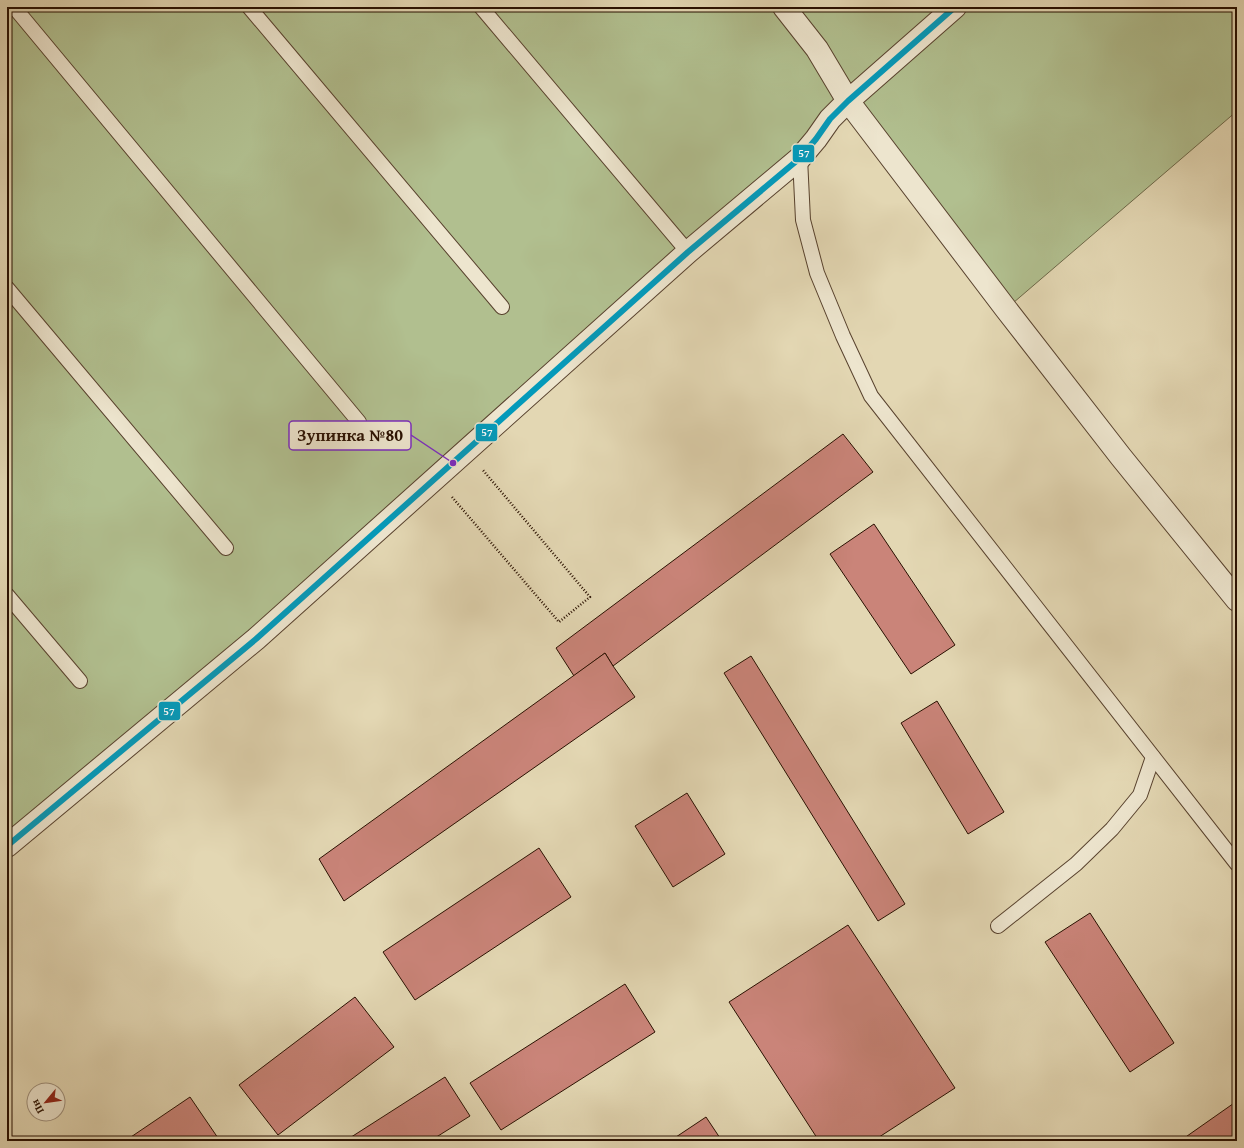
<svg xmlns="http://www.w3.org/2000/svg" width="1244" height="1148" font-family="'Gentium Book Plus',serif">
<rect width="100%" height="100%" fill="#e3d7b3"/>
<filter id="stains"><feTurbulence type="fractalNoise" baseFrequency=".005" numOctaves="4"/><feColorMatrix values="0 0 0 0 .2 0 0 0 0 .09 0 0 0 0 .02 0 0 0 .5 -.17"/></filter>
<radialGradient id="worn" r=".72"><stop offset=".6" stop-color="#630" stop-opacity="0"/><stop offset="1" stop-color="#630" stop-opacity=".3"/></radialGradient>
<polygon fill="#b1bf8f" stroke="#6d6848" points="7,7 1237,7 1237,111 1006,309 848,101 7,846"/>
<g fill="#ca8479" stroke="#291001">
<polygon points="843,434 873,472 613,666 605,653 574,676 556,648"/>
<polygon points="874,524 955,645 911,674 830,554"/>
<polygon points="605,653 613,666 635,697 344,901 319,859"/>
<polygon points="751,656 905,904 878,921 724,673"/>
<polygon points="937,701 1004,812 968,834 901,723"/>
<polygon points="687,793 725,854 673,887 635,826"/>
<polygon points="539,848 571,897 415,1000 383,952"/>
<polygon points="1090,913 1174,1043 1130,1072 1045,942"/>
<polygon points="848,925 955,1088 873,1141 819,1141 729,1002"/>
<polygon points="625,984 655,1032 501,1130 470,1083"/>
<polygon points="355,997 394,1047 278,1135 239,1085"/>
<polygon points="445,1077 470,1116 430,1141 345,1141"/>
<polygon points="190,1097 218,1138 213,1141 125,1141"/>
<polygon points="1237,1101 1237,1141 1180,1141"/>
<polygon points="706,1117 722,1141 670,1141"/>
</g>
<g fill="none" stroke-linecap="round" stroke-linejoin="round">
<g stroke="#58422e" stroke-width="16">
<g id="lane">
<polyline points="14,7 359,422"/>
<polyline points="249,7 502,307"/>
<polyline points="481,7 688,252"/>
<polyline points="800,158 803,220 817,273 843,336 871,396 1237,864"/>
<polyline points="7,288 226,548"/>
<polyline points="7,595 80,681"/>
<polyline points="998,926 1076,864 1112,829 1140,795 1153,757"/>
</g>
</g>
<g stroke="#58422e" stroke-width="24">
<g id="street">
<polyline points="784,7 817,49 848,101 1006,309 1121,457 1237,600"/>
<polyline points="7,846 256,639 688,252 800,158 816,139 830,119 848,101 955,7"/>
</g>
</g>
<polyline stroke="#291001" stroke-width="2.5" stroke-dasharray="1 2" stroke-linecap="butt" points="452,497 559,622 590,597 482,469"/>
<use href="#lane" stroke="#ede5ce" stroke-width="14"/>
<use href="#street" stroke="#ede5ce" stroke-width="22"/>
<g stroke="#ede5ce" stroke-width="9">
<polyline id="bus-1" points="7,846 256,639 688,252 800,158 816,139 830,119 848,101 955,7"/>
</g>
<use href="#bus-1" stroke="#049aba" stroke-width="6"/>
</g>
<path fill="none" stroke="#7b2cbf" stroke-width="1.5" d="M453 463L411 435"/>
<circle fill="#7b2cbf" stroke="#ede5ce" stroke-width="1.5" cx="453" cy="463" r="4"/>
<rect fill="#ede5ce" stroke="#7b2cbf" stroke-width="1.5" x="289" y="421" width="122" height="29" rx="4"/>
<g font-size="17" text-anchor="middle" font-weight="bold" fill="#291001">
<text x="350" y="441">Зупинка №80</text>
</g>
<g stroke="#ede5ce" stroke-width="1.5">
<rect x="792" y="144" width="23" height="19" rx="4" fill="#049aba"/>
<rect x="475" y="423" width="23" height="19" rx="4" fill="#049aba"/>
<rect x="158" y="701" width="23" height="20" rx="4" fill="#049aba"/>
</g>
<g font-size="11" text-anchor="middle" font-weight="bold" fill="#fff">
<text x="804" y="157">57</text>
<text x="487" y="436">57</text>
<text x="169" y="715">57</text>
</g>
<rect width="1244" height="1148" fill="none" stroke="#e3d7b3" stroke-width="24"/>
<rect x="8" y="8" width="1228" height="1132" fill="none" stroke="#291001" stroke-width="2"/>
<rect x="12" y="12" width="1220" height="1124" fill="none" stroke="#291001"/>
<g transform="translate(46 1102) rotate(241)"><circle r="19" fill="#ede5ce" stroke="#9f907c"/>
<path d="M0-3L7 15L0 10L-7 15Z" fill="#8f2418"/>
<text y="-6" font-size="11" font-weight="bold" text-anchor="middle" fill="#291001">Пн</text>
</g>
<rect width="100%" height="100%" filter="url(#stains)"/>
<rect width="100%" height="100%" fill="url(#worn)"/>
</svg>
